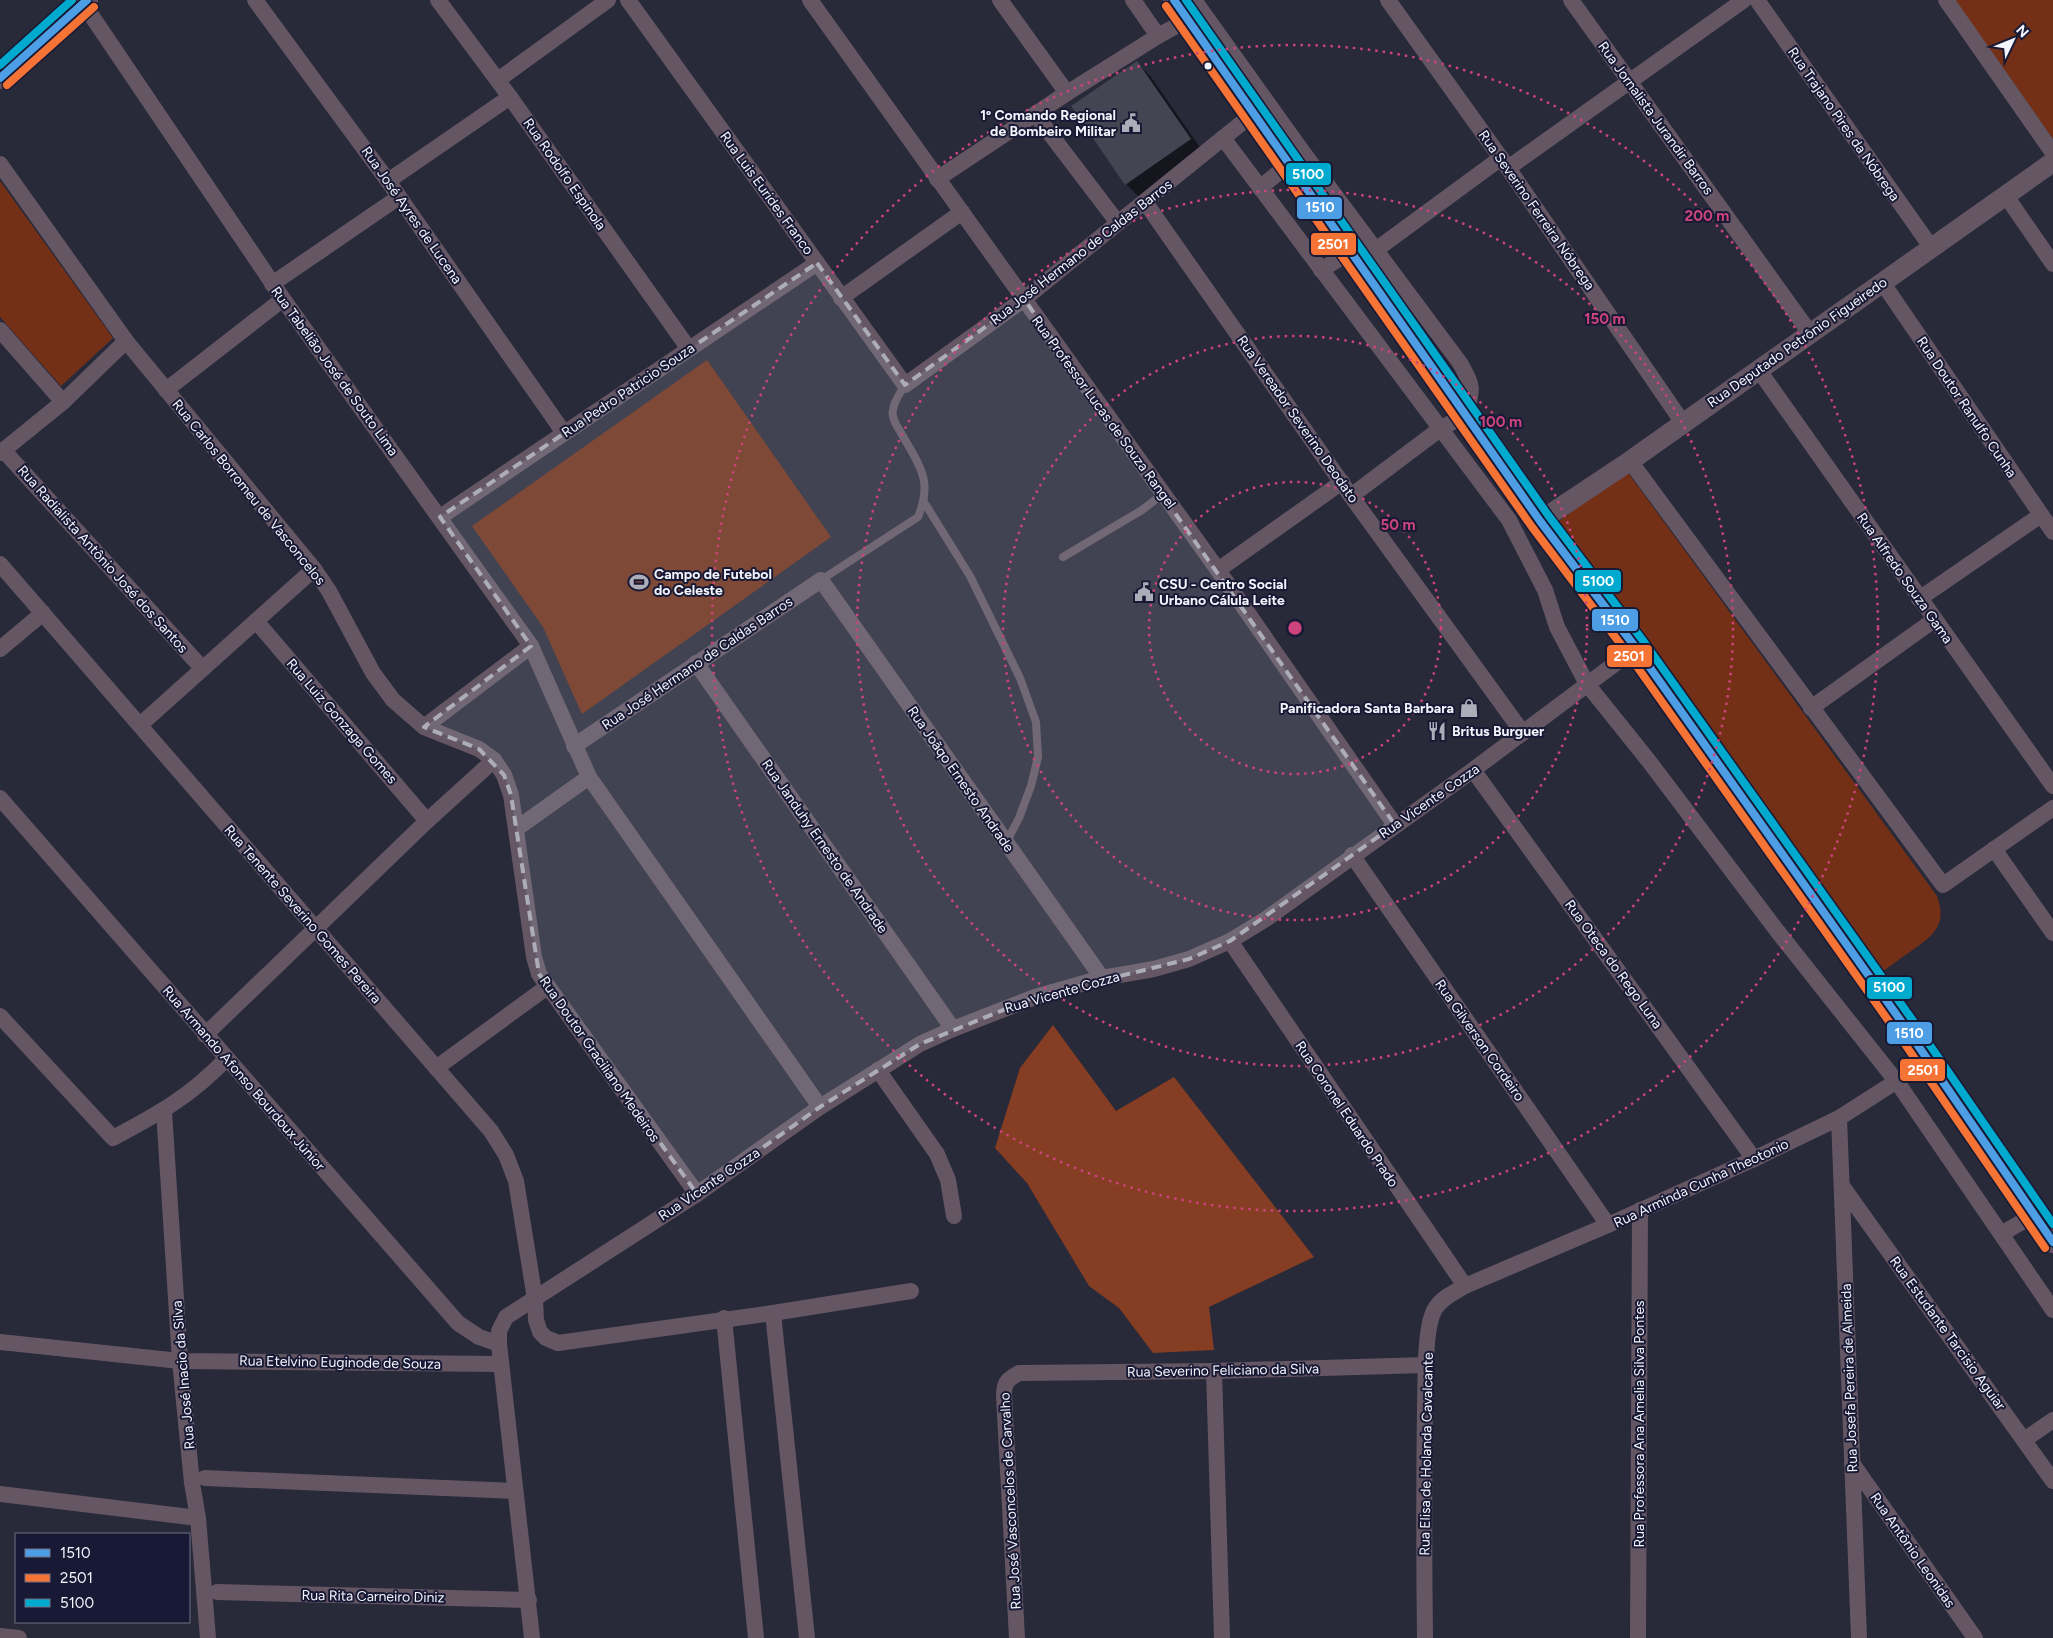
<svg xmlns="http://www.w3.org/2000/svg" width="2053" height="1638" font-family="Figtree,sans-serif">
<rect width="100%" height="100%" fill="#282939"/>
<g fill="#743016">
<polygon points="1955,0 2053,0 2053,139"/>
<polygon points="0,181 113,338 61,386 0,317"/>
<polygon points="707,360 831,537 582,714 543,627 472,526"/>
<path d="M1626,470L1937,896C1948,926 1932,936 1910,952C1899,959 1889,967 1878,975L1558,522Z"/>
</g>
<polygon fill="#853d23" points="1053,1025 1116,1111 1174,1077 1314,1257 1209,1307 1214,1350 1153,1353 1119,1308 1089,1286 1027,1183 995,1148 1020,1068"/>
<polygon fill="#0007" points="1137,63 1151,77 1204,153 1140,198 1126,184"/>
<polygon fill="#434652" points="1137,61 1191,139 1125,185 1071,106"/>
<g fill="none" stroke-linecap="round" stroke-linejoin="round">
<g stroke="#655664" stroke-width="8">
<polyline points="924,502 970,576 1020,678 1036,722 1038,757 1031,786 1019,818 1007,841"/>
<polyline points="1063,557 1142,510 1163,494"/>
<path d="M821,580L918,517C934,479 918,464 900,431C896,425 891,417 893,410C894,401 900,393 905,385"/>
</g>
<g stroke="#655664" stroke-width="16">
<polyline points="255,0 388,181 564,433"/>
<polyline points="438,0 510,97 689,349"/>
<polyline points="628,0 905,385 1024,299 1254,113"/>
<polyline points="810,0 1218,570 1395,825"/>
<polyline points="1000,0 1067,93"/>
<polyline points="1133,0 1158,36 1187,20"/>
<path d="M1194,0L1302,151L1460,363C1473,386 1474,389 1465,415L1440,429L1351,496"/>
<polyline points="1388,0 1508,168 1683,423"/>
<polyline points="1571,0 1810,333"/>
<polyline points="1757,0 1931,247"/>
<polyline points="1946,0 2053,153"/>
<polyline points="83,3 283,299 531,646 589,777 820,1107"/>
<polyline points="498,80 608,0"/>
<polyline points="1035,114 1118,223"/>
<polyline points="1223,138 1509,520 1545,590 1557,627 1587,684 1648,760 1778,932 1897,1082 2053,1310"/>
<polyline points="0,164 126,341 314,569 329,591 373,673 393,700 424,727 479,749 494,760 504,775 511,795 534,957 539,974 697,1194"/>
<polyline points="1508,168 1744,0"/>
<polyline points="937,179 1067,93 1158,36"/>
<polyline points="388,181 510,97"/>
<polyline points="1260,188 1297,157"/>
<polyline points="2006,196 2053,264"/>
<polyline points="1145,202 1351,496 1523,733"/>
<polyline points="1377,249 1501,158"/>
<polyline points="1321,270 1352,251"/>
<polyline points="1882,282 2053,532"/>
<polyline points="272,284 399,197"/>
<polyline points="841,298 962,212"/>
<polyline points="0,330 63,402"/>
<polyline points="1758,369 2053,786"/>
<polyline points="166,390 283,299"/>
<polyline points="3,450 202,668"/>
<polyline points="0,453 63,402 126,341"/>
<polyline points="1630,461 1943,885 2053,808"/>
<polyline points="440,517 817,263"/>
<polyline points="0,564 491,1131 506,1155 516,1181 535,1299 536,1320 540,1332 546,1338 558,1343 773,1313 911,1291"/>
<polyline points="1218,570 1342,482"/>
<polyline points="1919,599 2041,515"/>
<polyline points="256,621 427,821"/>
<polyline points="0,649 43,613"/>
<polyline points="696,663 953,1029"/>
<polyline points="1811,708 1934,620"/>
<polyline points="140,725 314,569"/>
<polyline points="424,727 531,646"/>
<polyline points="574,746 821,580 1102,978"/>
<polyline points="1473,770 1754,1159"/>
<polyline points="0,798 458,1323 479,1337 499,1344"/>
<polyline points="516,829 589,777"/>
<polyline points="1994,849 2053,933"/>
<polyline points="1352,855 1608,1225"/>
<polyline points="1230,941 1465,1286"/>
<path d="M0,1016L113,1138C158,1114 191,1096 226,1059"/>
<polyline points="205,1035 427,821 494,760"/>
<polyline points="436,1068 547,987"/>
<polyline points="878,1070 937,1154 948,1180 954,1216"/>
<polyline points="164,1111 180,1361 192,1483 198,1518 208,1638"/>
<polyline points="1839,1118 1859,1638"/>
<polyline points="1842,1186 2053,1481"/>
<polyline points="2001,1234 2034,1215"/>
<polyline points="773,1313 807,1638"/>
<polyline points="724,1318 756,1638"/>
<polyline points="0,1342 180,1361 501,1364"/>
<polyline points="1214,1371 1222,1638"/>
<polyline points="2024,1440 2053,1420"/>
<polyline points="1852,1463 1975,1638"/>
<polyline points="205,1478 514,1491"/>
<polyline points="0,1494 198,1518"/>
<polyline points="217,1592 529,1600"/>
<polyline points="0,1636 19,1638"/>
<polyline points="532,1638 499,1344 499,1331 506,1317 697,1194 820,1107 920,1044 953,1029 1035,997 1102,978 1154,969 1189,959 1230,941 1266,919 1473,770 1636,648"/>
<path d="M1017,1638L1004,1395C1004,1382 1008,1379 1019,1373L1214,1371L1426,1365"/>
<path d="M1425,1638C1424,1560 1424,1481 1425,1403C1426,1381 1424,1327 1435,1309C1441,1298 1455,1292 1465,1286L1608,1225L1754,1159L1839,1118L1928,1061"/>
<polyline points="1638,1638 1640,1210"/>
</g>
<polyline stroke="#655664" stroke-width="20" points="1540,521 1630,461 2053,162"/>
<g stroke="#6a5466" stroke-width="22">
<polyline points="1174,0 1540,521 1636,648 1908,1031 2053,1242"/>
<polyline points="0,78 87,0"/>
</g>
<g stroke="#181935" stroke-width="11">
<g id="bus-1">
<polyline points="1174,0 1540,521 1636,648 1908,1031 2053,1242"/>
<polyline points="0,78 87,0"/>
</g>
</g>
<g stroke="#181935" stroke-width="11">
<g id="bus-2">
<polyline points="1166,6 1532,527 1628,654 1900,1037 2045,1248"/>
<polyline points="7,85 94,7"/>
</g>
</g>
<g stroke="#181935" stroke-width="11">
<g id="bus-3">
<polyline points="1186,0 1548,515 1644,642 1916,1025 2053,1224"/>
<polyline points="0,65 72,0"/>
</g>
</g>
<use href="#bus-1" stroke="#4d9ee5" stroke-width="8"/>
<use href="#bus-2" stroke="#f57335" stroke-width="8"/>
<use href="#bus-3" stroke="#00a9ce" stroke-width="8"/>
</g>
<path fill="#acadb8" fill-opacity="0.2" stroke="#acadb8" stroke-width="4" stroke-dasharray="10 6" stroke-linejoin="round" d="M817,263L905,385L1024,299L1395,825L1230,941L1189,959L1035,997L920,1044L820,1107L697,1194L539,974L511,795L504,775L479,749L424,727L531,646L440,517Z"/>
<g fill="none" stroke="#cc447b" stroke-width="2.5" stroke-dasharray="2.5 5">
<circle cx="1295" cy="628" r="146"/>
<circle cx="1295" cy="628" r="292"/>
<circle cx="1295" cy="628" r="438"/>
<circle cx="1295" cy="628" r="583"/>
</g>
<defs>
<g id="civic-bare" transform="scale(1.5)"><path d="M-.6-6.5H3V-4.5H.6V-3L4-1V1h2V6H-6V1h2V-1L-.6-3ZM-1.2 2.5V6h2.4V2.5Z" fill="#acadb8" stroke="#181935" stroke-width="2.5" paint-order="stroke"/></g>
<g id="stadium-bare" transform="scale(1.5)"><path d="M0-5a6.5 5 0 1 0 0 10a6.5 5 0 1 0 0-10ZM-3.5-1.8h7v3.6h-7Z" fill="#acadb8" stroke="#181935" stroke-width="2.5" paint-order="stroke"/></g>
<g id="shop-bare" transform="scale(1.5)"><path d="M-5-2.5h2.3a2.7 3.5 0 0 1 5.4 0H5L5.5 6h-11ZM-1.5-2.5h3a1.5 2.3 0 0 0-3 0Z" fill="#acadb8" stroke="#181935" stroke-width="2.5" paint-order="stroke"/></g>
<g id="restaurant-bare" transform="scale(1.5)"><path d="M-5-6h1v4h1v-4h1v4h1v-4h1v5L-1.5 .5V6h-2V.5L-5-1ZM5-6V6H3V1.5H1.5Q1.5-4 5-6Z" fill="#acadb8" stroke="#181935" stroke-width="2.5" paint-order="stroke"/></g>
</defs>
<g fill-rule="evenodd">
<use href="#civic-bare" x="1131" y="123"/>
<use href="#stadium-bare" x="639" y="582"/>
<use href="#civic-bare" x="1144" y="592"/>
<use href="#shop-bare" x="1469" y="708"/>
<use href="#restaurant-bare" x="1437" y="731"/>
</g>
<circle fill="#f3f4fc" stroke="#181935" stroke-width="2" cx="1208" cy="66" r="4.5"/>
<g text-anchor="middle" stroke-width="4" stroke-linejoin="round" paint-order="stroke">
<g font-size="14" font-weight="bold" fill="#f3f4fc" stroke="#181935" text-anchor="start">
<text x="1116" y="120" text-anchor="end">1º Comando Regional<tspan x="1116" dy="16">de Bombeiro Militar</tspan></text>
<text x="654" y="579">Campo de Futebol<tspan x="654" dy="16">do Celeste</tspan></text>
<text x="1159" y="589">CSU - Centro Social<tspan x="1159" dy="16">Urbano Cálula Leite</tspan></text>
<text x="1454" y="713" text-anchor="end">Panificadora Santa Barbara</text>
<text x="1452" y="736">Britus Burguer</text>
</g>
<g font-size="14" fill="#f3f4fc" stroke="#181935">
<text transform="translate(1656 118) rotate(54)" y="5">Rua Jornalista Jurandir Barros</text>
<text transform="translate(1844 124) rotate(55)" y="5">Rua Trajano Pires da Nóbrega</text>
<text transform="translate(565 174) rotate(55)" y="5">Rua Rodolfo Espinola</text>
<text transform="translate(767 193) rotate(54)" y="5">Rua Luis Eurides Franco</text>
<text transform="translate(1537 210) rotate(55)" y="5">Rua Severino Ferreira Nóbrega</text>
<text transform="translate(412 215) rotate(55)" y="5">Rua José Ayres de Lucena</text>
<text transform="translate(1081 252) rotate(-38)" y="5">Rua José Hermano de Caldas Barros</text>
<text transform="translate(1797 342) rotate(-35)" y="5">Rua Deputado Petrônio Figueiredo</text>
<text transform="translate(335 371) rotate(54)" y="5">Rua Tabelião José de Souto Lima</text>
<text transform="translate(628 390) rotate(-34)" y="5">Rua Pedro Patricio Souza</text>
<text transform="translate(1967 407) rotate(56)" y="5">Rua Doutor Ranulfo Cunha</text>
<text transform="translate(1104 412) rotate(54)" y="5">Rua Professor Lucas de Souza Rangel</text>
<text transform="translate(1298 419) rotate(55)" y="5">Rua Vereador Severino Deodato</text>
<text transform="translate(249 492) rotate(51)" y="5">Rua Carlos Borromeu de Vasconcelos</text>
<text transform="translate(103 559) rotate(48)" y="5">Rua Radialista Antônio José dos Santos</text>
<text transform="translate(1905 578) rotate(55)" y="5">Rua Alfredo Souza Gama</text>
<text transform="translate(697 663) rotate(-34)" y="5">Rua José Hermano de Caldas Barros</text>
<text transform="translate(342 721) rotate(49)" y="5">Rua Luiz Gonzaga Gomes</text>
<text transform="translate(961 779) rotate(55)" y="5">Rua Joãqo Ernesto Andrade</text>
<text transform="translate(1429 801) rotate(-35)" y="5">Rua Vicente Cozza</text>
<text transform="translate(825 846) rotate(55)" y="5">Rua Janduhy Ernesto de Andrade</text>
<text transform="translate(303 914) rotate(49)" y="5">Rua Tenente Severino Gomes Pereira</text>
<text transform="translate(1614 964) rotate(54)" y="5">Rua Oteca do Rego Luna</text>
<text transform="translate(1062 992) rotate(-16)" y="5">Rua Vicente Cozza</text>
<text transform="translate(1480 1040) rotate(55)" y="5">Rua Gilverson Cordeiro</text>
<text transform="translate(600 1059) rotate(55)" y="5">Rua Doutor Graciliano Medeiros</text>
<text transform="translate(244 1078) rotate(49)" y="5">Rua Armando Afonso Bourdoux Júnior</text>
<text transform="translate(1347 1114) rotate(56)" y="5">Rua Coronel Eduardo Prado</text>
<text transform="translate(1701 1183) rotate(-25)" y="5">Rua Arminda Cunha Theotonio</text>
<text transform="translate(709 1184) rotate(-34)" y="5">Rua Vicente Cozza</text>
<text transform="translate(1948 1333) rotate(54)" y="5">Rua Estudante Tarcisio Aguiar</text>
<text transform="translate(340 1362) rotate(1)" y="5">Rua Etelvino Euginode de Souza</text>
<text transform="translate(1223 1370) rotate(-1)" y="5">Rua Severino Feliciano da Silva</text>
<text transform="translate(183 1375) rotate(-95)" y="5">Rua José Inacio da Silva</text>
<text transform="translate(1849 1378) rotate(-92)" y="5">Rua Josefa Pereira de Almeida</text>
<text transform="translate(1639 1424) rotate(-90)" y="5">Rua Professora Ana Amelia Silva Pontes</text>
<text transform="translate(1426 1454) rotate(-89)" y="5">Rua Elisa de Holanda Cavalcante</text>
<text transform="translate(1010 1501) rotate(-93)" y="5">Rua José Vasconcelos de Carvalho</text>
<text transform="translate(1913 1550) rotate(55)" y="5">Rua Antônio Leonidas</text>
<text transform="translate(373 1596) rotate(1)" y="5">Rua Rita Carneiro Diniz</text>
</g>
</g>
<circle cx="1295" cy="628" r="8" fill="#cc447b" stroke="#181935" stroke-width="2.5"/>
<g font-size="15" text-anchor="middle" font-weight="bold" fill="#cc447b" stroke="#181935" stroke-width="4" stroke-linejoin="round" paint-order="stroke">
<text x="1707" y="221">200 m</text>
<text x="1605" y="324">150 m</text>
<text x="1501" y="427">100 m</text>
<text x="1398" y="530">50 m</text>
</g>
<g stroke="#181935" stroke-width="2">
<rect x="1285" y="162" width="47" height="24" rx="5" fill="#00a9ce"/>
<rect x="1296" y="196" width="47" height="24" rx="5" fill="#4d9ee5"/>
<rect x="1310" y="232" width="47" height="24" rx="5" fill="#f57335"/>
<rect x="1574" y="569" width="48" height="24" rx="5" fill="#00a9ce"/>
<rect x="1591" y="608" width="48" height="24" rx="5" fill="#4d9ee5"/>
<rect x="1606" y="644" width="47" height="24" rx="5" fill="#f57335"/>
<rect x="1866" y="976" width="47" height="24" rx="5" fill="#00a9ce"/>
<rect x="1886" y="1021" width="47" height="24" rx="5" fill="#4d9ee5"/>
<rect x="1899" y="1058" width="47" height="24" rx="5" fill="#f57335"/>
</g>
<g font-size="14" text-anchor="middle" font-weight="bold" fill="#fff">
<text x="1308" y="179">5100</text>
<text x="1320" y="212">1510</text>
<text x="1333" y="249">2501</text>
<text x="1598" y="586">5100</text>
<text x="1615" y="625">1510</text>
<text x="1629" y="661">2501</text>
<text x="1889" y="992">5100</text>
<text x="1909" y="1038">1510</text>
<text x="1923" y="1075">2501</text>
</g>
<rect x="15" y="1533" width="175" height="90" fill="#181935" stroke="#707185"/>
<rect x="25" y="1549" width="25" height="8" fill="#4d9ee5" stroke="#707185"/>
<text x="60" y="1558" font-size="15" fill="#f3f4fc">1510</text>
<rect x="25" y="1574" width="25" height="8" fill="#f57335" stroke="#707185"/>
<text x="60" y="1583" font-size="15" fill="#f3f4fc">2501</text>
<rect x="25" y="1599" width="25" height="8" fill="#00a9ce" stroke="#707185"/>
<text x="60" y="1608" font-size="15" fill="#f3f4fc">5100</text>
<g transform="translate(2013 40) rotate(47)" stroke="#181935" stroke-width="4" paint-order="stroke">
<path d="M0-4L9 19L0 12L-9 19Z" fill="#f3f4fc"/>
<text y="-8" font-size="14" font-weight="bold" text-anchor="middle" fill="#f3f4fc">N</text>
</g>
</svg>
